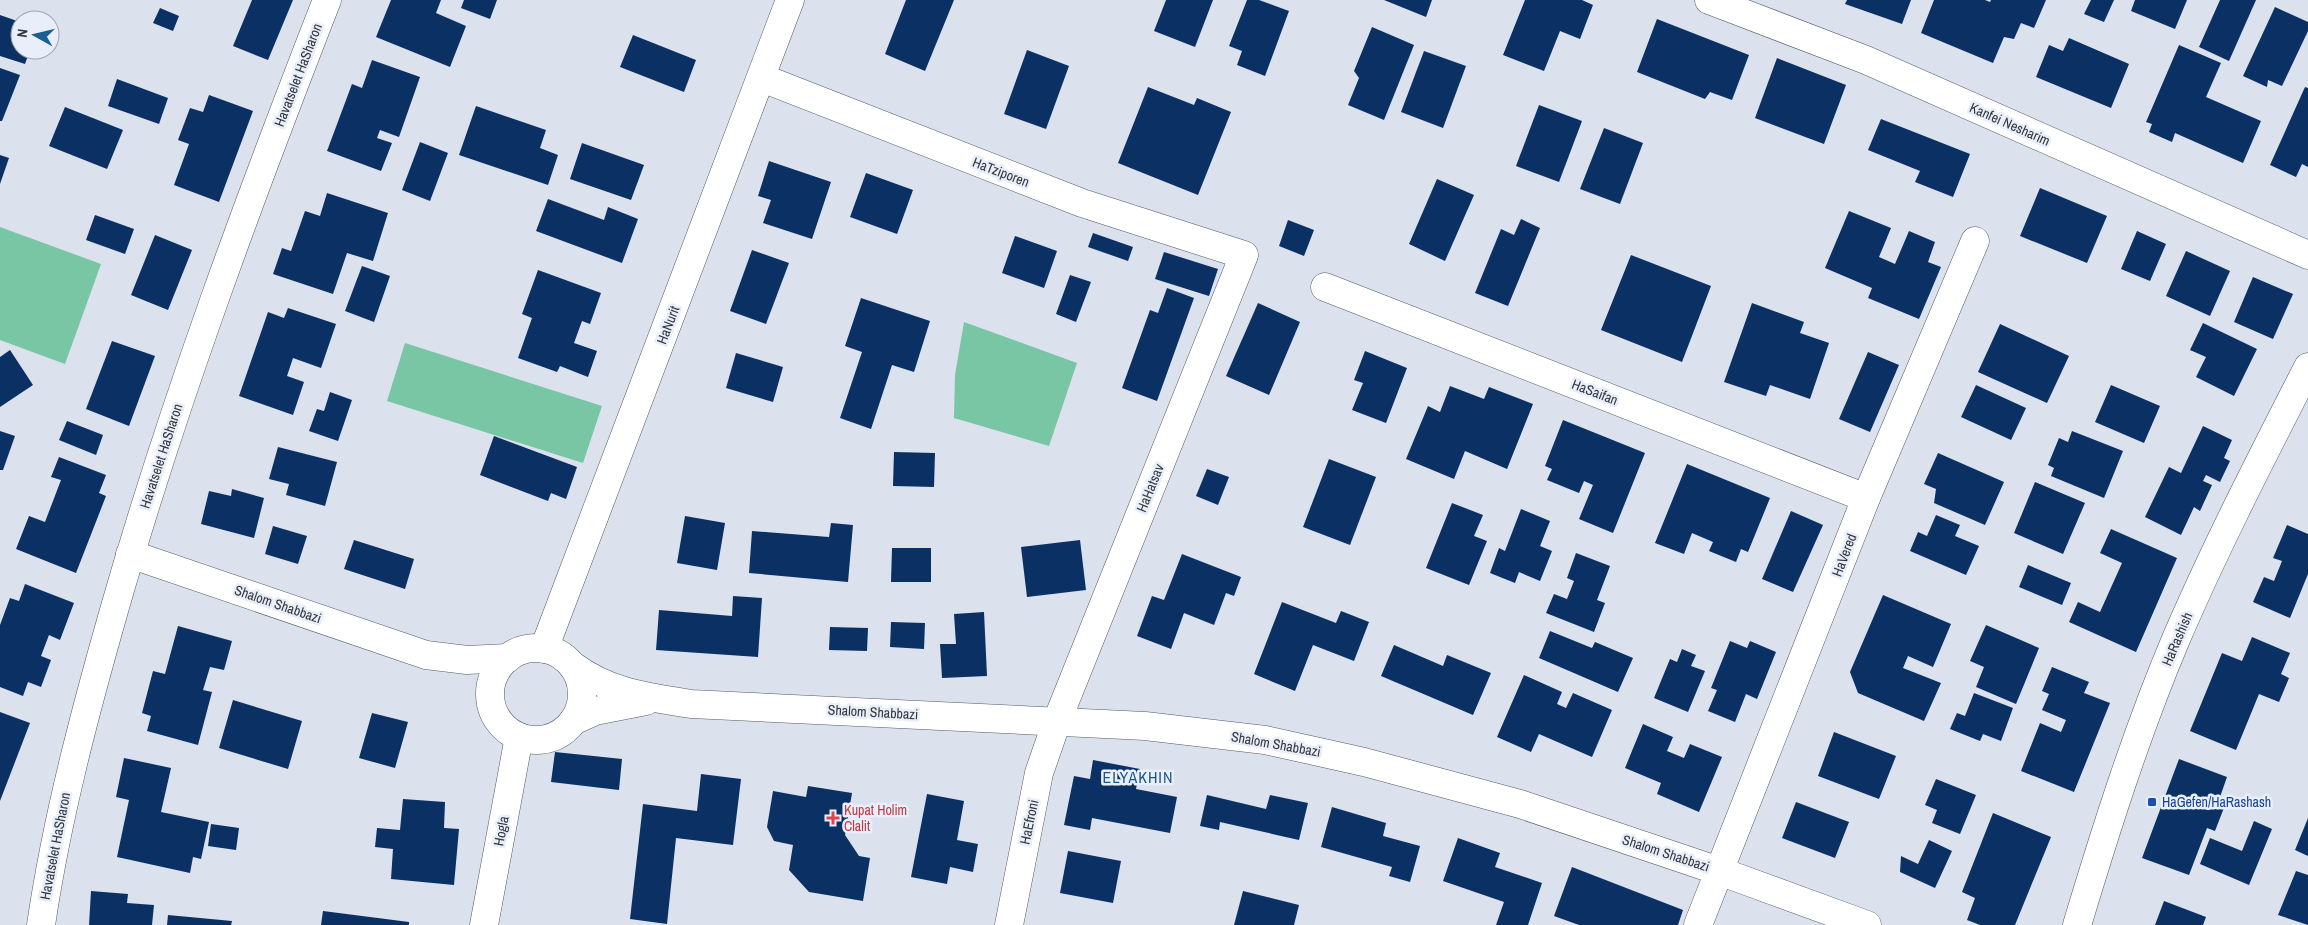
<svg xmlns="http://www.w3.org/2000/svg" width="2308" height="925" font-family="'Archivo Narrow',sans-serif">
<rect width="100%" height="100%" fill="#dbe2ed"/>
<g fill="#79c6a4">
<polygon points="0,227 101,264 65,364 0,340"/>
<polygon points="964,322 1077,363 1049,446 954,418 955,375"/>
<polygon points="405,343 602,406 583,463 387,401"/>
</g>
<g fill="#0a3064">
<polygon points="252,0 293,0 268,60 233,46"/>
<polygon points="391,0 441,0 436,13 466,26 450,67 376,37"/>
<polygon points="464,0 497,0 490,19 461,8"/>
<polygon points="906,0 954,0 925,71 885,54"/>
<polygon points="1166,0 1213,0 1195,47 1154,31"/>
<polygon points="1247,0 1259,0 1289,11 1265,76 1237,65 1242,51 1229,46"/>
<polygon points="1384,0 1432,0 1426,17"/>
<polygon points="1525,0 1582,0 1593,5 1580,39 1560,31 1544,71 1503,55"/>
<polygon points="1847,0 1911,0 1902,24 1845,4"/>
<polygon points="1934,0 1985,0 1990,2 1991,0 2046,0 2034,28 2021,23 2014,39 2004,37 1993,63 1921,33"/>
<polygon points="2091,0 2114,0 2104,22 2084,14"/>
<polygon points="2135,0 2187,0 2175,29 2131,11"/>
<polygon points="2220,0 2256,0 2229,61 2199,47"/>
<polygon points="2275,7 2308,22 2308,31 2282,86 2268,80 2267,87 2243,76"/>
<polygon points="160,8 179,16 173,31 153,23"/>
<polygon points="0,15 20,22 20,50 30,50 25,64 0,56"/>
<polygon points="1657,19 1749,55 1732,100 1710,92 1705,99 1637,72"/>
<polygon points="1372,27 1414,45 1384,120 1348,105 1359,78 1354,71"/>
<polygon points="633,35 696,60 684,92 620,67"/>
<polygon points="2069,38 2129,64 2111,108 2036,77 2049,45 2063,51"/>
<polygon points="2179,45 2221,63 2206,97 2261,121 2243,163 2175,133 2172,142 2149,132 2152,124 2146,122"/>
<polygon points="1027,50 1069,66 1046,129 1004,114"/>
<polygon points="1424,51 1466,66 1443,128 1401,112"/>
<polygon points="1777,58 1846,85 1824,144 1755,118"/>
<polygon points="372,60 420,77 399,137 380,130 377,138 392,143 381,171 327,151 352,84 362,88"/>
<polygon points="0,68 20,75 2,121 0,121"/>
<polygon points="117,79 168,98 159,124 108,106"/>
<polygon points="1148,87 1194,105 1197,98 1231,112 1198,195 1118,163"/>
<polygon points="2305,87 2308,88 2308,167 2302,164 2296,177 2270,165"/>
<polygon points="209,95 253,111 219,202 174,185 189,144 178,140 190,108 203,112"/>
<polygon points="1539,105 1582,121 1559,182 1516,166"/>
<polygon points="476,106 546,130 540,148 558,155 548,185 459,155"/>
<polygon points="65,107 123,130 107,169 49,146"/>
<polygon points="1881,119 1970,154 1953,197 1915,182 1920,171 1868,150"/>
<polygon points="1604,128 1643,143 1620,204 1580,189"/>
<polygon points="420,142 448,153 430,201 402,190"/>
<polygon points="582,143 644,165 631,200 570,179"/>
<polygon points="0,155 9,158 0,184"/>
<polygon points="769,161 831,182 812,239 763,223 771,200 758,196"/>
<polygon points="866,173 913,190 897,234 850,217"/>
<polygon points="1437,179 1474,195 1445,261 1409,244"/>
<polygon points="2040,188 2107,216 2087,263 2020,236"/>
<polygon points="327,193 388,213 373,261 347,253 333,294 273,274 282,248 291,251 305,211 320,216"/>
<polygon points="548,199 604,220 608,207 638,219 622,263 536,231"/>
<polygon points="1849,211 1891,228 1879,257 1895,264 1909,231 1935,242 1928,262 1941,267 1919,319 1868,298 1872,288 1825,268"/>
<polygon points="95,215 134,229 125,254 86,240"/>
<polygon points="1521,219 1540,228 1508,306 1475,293 1501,229 1514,235"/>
<polygon points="1288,220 1314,230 1304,256 1279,246"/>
<polygon points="2137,231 2166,244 2150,281 2121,269"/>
<polygon points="1093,233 1133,247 1128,261 1088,247"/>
<polygon points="155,235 192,250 168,310 131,295"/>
<polygon points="1015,236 1057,251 1044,288 1002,273"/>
<polygon points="752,250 789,263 766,324 730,311"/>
<polygon points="2186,251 2230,271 2210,316 2166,296"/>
<polygon points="1164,252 1218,269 1209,296 1155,279"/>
<polygon points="1631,255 1711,286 1682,362 1601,330"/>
<polygon points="362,266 390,276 374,322 345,311"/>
<polygon points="538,270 601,293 590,324 582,321 574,343 597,351 588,377 560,366 557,372 518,358 532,318 522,314"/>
<polygon points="1070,275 1091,282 1076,322 1056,314"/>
<polygon points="2253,277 2293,294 2273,339 2234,322"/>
<polygon points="1167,288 1194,298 1157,401 1122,388 1150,310 1158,313"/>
<polygon points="861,298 930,321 914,372 892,365 871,429 840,418 862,352 845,346"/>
<polygon points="1258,303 1300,322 1269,395 1226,376"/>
<polygon points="1752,303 1804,322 1800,333 1829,343 1810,399 1770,385 1766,396 1724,382"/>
<polygon points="288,308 336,324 321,368 293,358 287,376 304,382 293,415 239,396 268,312 284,318"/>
<polygon points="2203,323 2257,349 2234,396 2196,377 2206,357 2190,350"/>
<polygon points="2000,324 2069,356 2047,403 1978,372"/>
<polygon points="112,341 155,356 129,426 86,409"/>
<polygon points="10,350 33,385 0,407 0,357"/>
<polygon points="1365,351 1407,368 1386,423 1352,410 1363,383 1354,380"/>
<polygon points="1868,352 1899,365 1870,432 1839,419"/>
<polygon points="736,353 783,367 773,402 726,388"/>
<polygon points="1976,385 2026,408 2011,440 1961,417"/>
<polygon points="2111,385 2160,406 2144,443 2095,422"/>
<polygon points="1450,386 1484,399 1489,387 1533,404 1507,469 1465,451 1454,479 1406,459 1428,406 1440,412"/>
<polygon points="330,392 352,400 338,441 309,431 317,409 324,411"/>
<polygon points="1563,420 1645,453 1613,533 1579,519 1593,485 1584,481 1579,493 1547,480 1552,469 1545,466"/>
<polygon points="67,421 103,435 96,455 59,440"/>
<polygon points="2203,426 2232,440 2224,458 2230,461 2220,482 2206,475 2203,481 2212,485 2200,511 2194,507 2181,535 2145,517 2169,467 2181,473"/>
<polygon points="0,431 15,436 3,470 0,470"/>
<polygon points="2072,431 2123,451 2104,498 2051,476 2054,468 2048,465 2059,438 2068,442"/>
<polygon points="494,436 577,467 566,499 551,493 548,501 480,475"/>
<polygon points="278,447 337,462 325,506 286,495 289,484 269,479"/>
<polygon points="894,452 935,453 934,487 893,486"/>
<polygon points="1938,453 2004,482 1985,525 1934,503 1936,489 1924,484"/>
<polygon points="59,457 106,475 99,493 106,496 76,573 16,549 29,516 45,522 61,480 51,477"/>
<polygon points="1329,459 1376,477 1350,545 1303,527"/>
<polygon points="1687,464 1770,498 1748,552 1741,549 1736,562 1709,551 1713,542 1692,533 1684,554 1655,543"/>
<polygon points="1207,469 1229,477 1218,505 1196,496"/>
<polygon points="2035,482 2085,503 2063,554 2014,533"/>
<polygon points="232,489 264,498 254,538 201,524 209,491 231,496"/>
<polygon points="1452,503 1483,515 1474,536 1487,541 1469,585 1426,568"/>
<polygon points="1521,509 1550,521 1540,546 1552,551 1540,581 1519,572 1515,583 1490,573 1499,548 1505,551"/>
<polygon points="1791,511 1823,525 1793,592 1762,579"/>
<polygon points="1936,515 1960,525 1955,536 1979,546 1966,575 1910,551 1918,532 1927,536"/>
<polygon points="685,516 725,523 717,570 677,563"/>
<polygon points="831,523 853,525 848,582 749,573 752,531 829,537"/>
<polygon points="2287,525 2308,534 2308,574 2290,618 2253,602 2264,577 2274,581 2282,561 2273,558"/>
<polygon points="273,526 307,536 298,564 265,554"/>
<polygon points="2111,529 2177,558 2136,652 2069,622 2078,602 2100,612 2122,563 2100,553"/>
<polygon points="354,540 414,559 405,589 344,569"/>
<polygon points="1080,540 1086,590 1027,597 1021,547"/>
<polygon points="892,548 931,548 931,582 891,582"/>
<polygon points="1576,553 1610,566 1597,600 1605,603 1594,632 1546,613 1554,594 1567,599 1574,581 1567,578"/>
<polygon points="1182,554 1241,577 1234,596 1226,593 1214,625 1184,613 1171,649 1137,636 1152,596 1164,600"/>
<polygon points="2028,565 2071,583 2062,605 2019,587"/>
<polygon points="25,584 74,603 60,640 49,635 41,656 51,660 41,687 28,682 23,696 0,687 0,625 10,598 19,601"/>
<polygon points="1883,595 1951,624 1933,667 1908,656 1903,668 1941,683 1924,721 1858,693 1850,672"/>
<polygon points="733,596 762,598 758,657 656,650 659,610 732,616"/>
<polygon points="1282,602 1336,623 1341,611 1369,622 1354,661 1313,645 1295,691 1254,674"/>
<polygon points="984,612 987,676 942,678 940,644 956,644 954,614"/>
<polygon points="891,622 925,623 924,649 890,647"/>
<polygon points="1986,625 2039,648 2016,704 1976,687 1984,667 1970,661"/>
<polygon points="178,626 232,641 224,670 210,667 203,690 212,692 198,745 147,731 151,716 142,713 153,671 165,674"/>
<polygon points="830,627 868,628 867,651 829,650"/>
<polygon points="1550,631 1592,648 1595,642 1633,658 1618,692 1539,658"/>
<polygon points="2252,637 2290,653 2281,674 2289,678 2279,702 2259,694 2236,750 2190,731 2222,653 2242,661"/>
<polygon points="1730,641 1747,648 1750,641 1776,652 1757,699 1746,694 1735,722 1708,711 1717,690 1711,688"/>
<polygon points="1394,645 1443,666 1447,655 1491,673 1473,715 1381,676"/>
<polygon points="1682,649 1696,655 1691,666 1705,671 1688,712 1654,698 1670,659 1677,662"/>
<polygon points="2052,667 2089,682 2084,693 2110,703 2074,792 2021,771 2040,723 2061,732 2066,720 2042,710 2049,694 2042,691"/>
<polygon points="1524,675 1562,692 1557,704 1566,708 1573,693 1612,710 1592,757 1539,734 1531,752 1497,737"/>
<polygon points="1974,693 2013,708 2001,741 1983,734 1980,741 1950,729 1957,713 1965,716"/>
<polygon points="233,700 302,721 288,769 219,748"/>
<polygon points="0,712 30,723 0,801"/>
<polygon points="372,713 408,722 395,768 359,758"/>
<polygon points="1643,724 1673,737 1667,751 1684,758 1690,744 1722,757 1699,812 1657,794 1661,783 1625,768"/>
<polygon points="1834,732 1896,756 1879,799 1818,776"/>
<polygon points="555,752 622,759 619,790 551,782"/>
<polygon points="124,758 171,768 161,812 209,822 201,859 193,857 190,873 117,857 129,800 116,797"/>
<polygon points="2179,759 2227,777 2220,797 2227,800 2215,831 2207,828 2189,875 2142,858"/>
<polygon points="1093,760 1140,769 1136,789 1177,797 1170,833 1092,818 1090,830 1064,825 1074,776 1090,779"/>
<polygon points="701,774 741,779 733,845 676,838 667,924 630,919 643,804 697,811"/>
<polygon points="1936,779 1976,795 1960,834 1932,823 1937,810 1925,805"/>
<polygon points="808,786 852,793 845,835 859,856 870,858 863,901 809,892 789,870 793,845 774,841 767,827 773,791 806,797"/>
<polygon points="927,794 964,801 957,840 978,844 973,872 950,867 947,884 911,877"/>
<polygon points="1207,795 1266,809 1270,795 1308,803 1299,840 1220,822 1219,830 1200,826"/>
<polygon points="403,799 445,802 444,828 459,829 454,885 391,879 393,849 375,847 377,828 400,830"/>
<polygon points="1796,802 1849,822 1835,858 1782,838"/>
<polygon points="1332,807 1386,823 1383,836 1420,846 1410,882 1389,876 1392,867 1321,847"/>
<polygon points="1993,813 2051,837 2015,925 1980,925 1967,920 1975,898 1962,892"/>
<polygon points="2308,818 2308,856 2295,850"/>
<polygon points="2254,821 2272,829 2249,885 2200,864 2210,838 2242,851"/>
<polygon points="211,824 239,828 236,850 208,846"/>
<polygon points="1458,838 1500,853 1495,867 1542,883 1528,925 1496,925 1504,902 1443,881"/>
<polygon points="1929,840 1952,851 1935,888 1900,872 1901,856 1918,864"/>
<polygon points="1068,851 1121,861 1113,903 1060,893"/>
<polygon points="1572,867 1683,910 1678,925 1579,925 1554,916"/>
<polygon points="2296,871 2308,875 2308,925 2278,915"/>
<polygon points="91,891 128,894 127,903 154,905 152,925 89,925"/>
<polygon points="1243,891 1299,905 1294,925 1234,925"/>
<polygon points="2164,901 2206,917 2203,925 2155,925"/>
<polygon points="323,911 409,922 409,925 321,925"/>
<polygon points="168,915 232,921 231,925 167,925"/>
</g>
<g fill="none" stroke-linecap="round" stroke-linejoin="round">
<g stroke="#545a63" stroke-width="29">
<g id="street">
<polyline points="1709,0 1866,60 2308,255"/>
<polyline points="762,78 1082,203 1244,255 1057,721 1039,773 1009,925"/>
<polyline points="1325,287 1866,498"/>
<polyline points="544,649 790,0"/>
<polyline points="484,925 519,737"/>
<polyline points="1698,925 1866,498 1975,241"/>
</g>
</g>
<g stroke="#545a63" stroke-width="29">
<g id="secondary">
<polyline points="130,554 426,655 467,660 508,658"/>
<circle cx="536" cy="694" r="46"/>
<path d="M573,666C610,693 647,697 691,704L1145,726L1265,740L1364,762L1520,804L1719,871L1867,925"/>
<polyline points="573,721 595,711 646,701"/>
<path d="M41,925C57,817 85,712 115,607C174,401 249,200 327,0"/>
<path d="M2077,925C2106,829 2137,731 2176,639C2216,546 2262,457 2308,367"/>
</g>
</g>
<use href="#street" stroke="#fff" stroke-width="28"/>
<use href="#secondary" stroke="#fff" stroke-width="28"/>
</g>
<rect fill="#1a4fb4" stroke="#e8effa" stroke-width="2" x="2147" y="797" width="10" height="10" rx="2.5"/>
<path fill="#e0444e" stroke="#e8effa" stroke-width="2" d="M830.5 810.5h5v5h5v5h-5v5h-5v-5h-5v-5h5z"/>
<g text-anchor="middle" stroke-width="5" stroke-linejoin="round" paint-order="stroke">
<g font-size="14" fill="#34373b" stroke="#e8effa">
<text transform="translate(298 75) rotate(-69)" y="5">Havatselet HaSharon</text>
<text transform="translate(2010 124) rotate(24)" y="5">Kanfei Nesharim</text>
<text transform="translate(1001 172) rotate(21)" y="5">HaTziporen</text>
<text transform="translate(668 325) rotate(-69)" y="5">HaNurit</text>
<text transform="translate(1595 392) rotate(21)" y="5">HaSaifan</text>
<text transform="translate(161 456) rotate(-72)" y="5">Havatselet HaSharon</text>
<text transform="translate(1150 488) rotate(-68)" y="5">HaHatsav</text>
<text transform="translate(1844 555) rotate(-69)" y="5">HaVered</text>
<text transform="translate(278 604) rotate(19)" y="5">Shalom Shabbazi</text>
<text transform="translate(2177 639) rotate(-67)" y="5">HaRashish</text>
<text transform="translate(873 712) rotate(3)" y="5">Shalom Shabbazi</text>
<text transform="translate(1276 744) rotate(10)" y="5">Shalom Shabbazi</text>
<text transform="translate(1029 822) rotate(-78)" y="5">HaEfroni</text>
<text transform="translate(501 831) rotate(-79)" y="5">Hogla</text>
<text transform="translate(55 846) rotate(-79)" y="5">Havatselet HaSharon</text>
<text transform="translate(1666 853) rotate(18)" y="5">Shalom Shabbazi</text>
</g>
<g font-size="14" fill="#164399" stroke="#e8effa" text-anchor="start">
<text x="2162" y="807">HaGefen/HaRashash</text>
</g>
<g font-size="14" fill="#be3a42" stroke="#e8effa" text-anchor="start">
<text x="844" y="815">Kupat Holim<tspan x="844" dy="16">Clalit</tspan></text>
</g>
<g font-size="16" letter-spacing="1" fill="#1a5888" stroke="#e8effa">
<text x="1138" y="783">ELYAKHIN</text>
</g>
</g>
<g transform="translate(35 35) rotate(278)"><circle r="24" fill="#e8effa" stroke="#a0a5ae"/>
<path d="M0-4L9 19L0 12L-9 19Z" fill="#1a6094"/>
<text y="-8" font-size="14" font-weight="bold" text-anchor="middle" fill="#34373b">N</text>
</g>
</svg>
